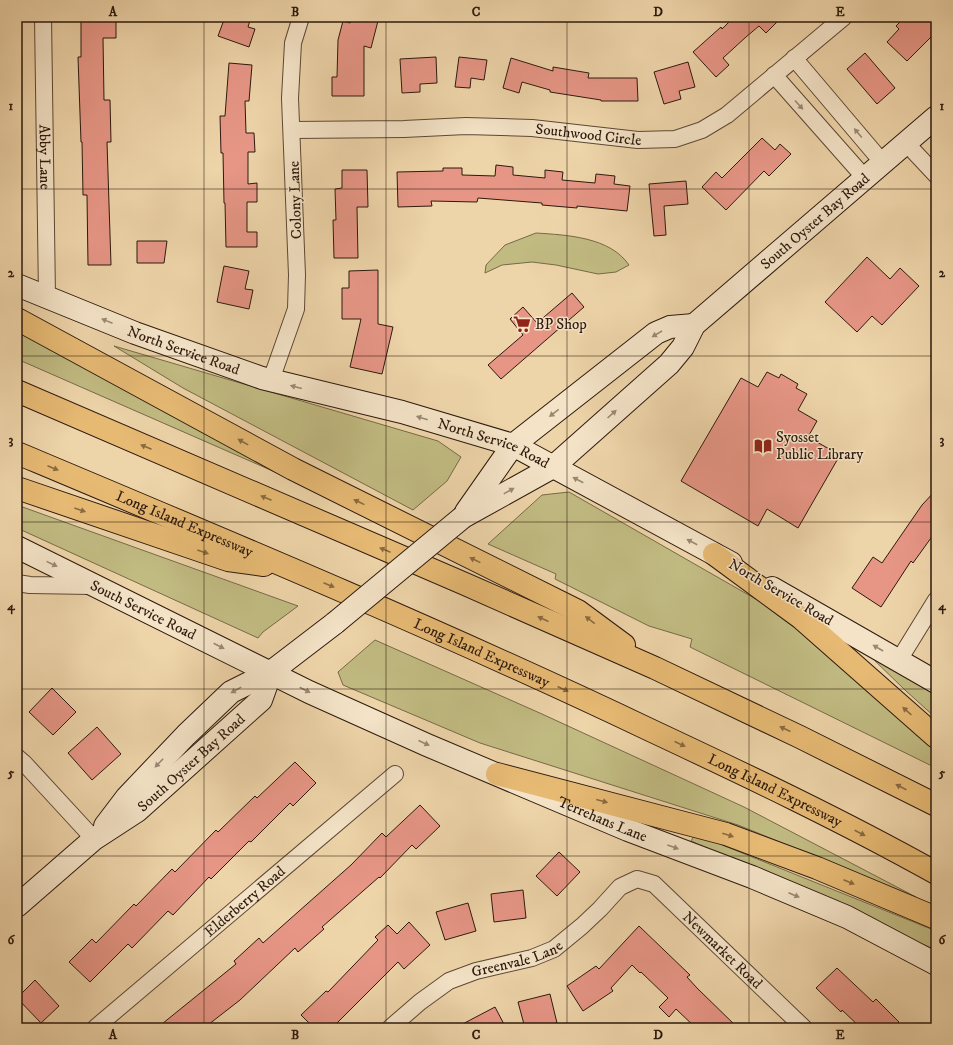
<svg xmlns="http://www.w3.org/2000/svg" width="953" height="1045" font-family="'IM FELL DW Pica',serif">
<rect width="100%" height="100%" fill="#eed4a9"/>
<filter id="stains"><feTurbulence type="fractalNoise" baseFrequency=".005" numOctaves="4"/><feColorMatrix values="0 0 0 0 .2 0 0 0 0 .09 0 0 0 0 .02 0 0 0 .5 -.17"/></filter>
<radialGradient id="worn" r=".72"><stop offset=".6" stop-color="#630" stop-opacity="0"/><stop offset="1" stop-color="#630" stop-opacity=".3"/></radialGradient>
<g fill="#c1bb82" stroke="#776a48">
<path d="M536,233C567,235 610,237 629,265L616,272L598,274L556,265L532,262L502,265L485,273L486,265L505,245Z"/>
<polygon points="17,326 291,479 17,359"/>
<polygon points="114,346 438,441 461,457 447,481 413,510 183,388"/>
<polygon points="569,492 794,621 936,747 936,768 690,647 692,639 649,626 555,579 556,574 488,544 542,495"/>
<polygon points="17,505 298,606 263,632 258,638 17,528"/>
<polygon points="375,640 542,714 744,807 916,897 738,825 480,743 343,685 338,672"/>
<polygon points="870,656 936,693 936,718 905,690"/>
<polygon points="695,834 936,931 936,950 691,841"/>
</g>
<g fill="#e79686" stroke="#2d190d">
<polygon points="81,17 116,17 116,38 103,38 104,100 110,100 111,142 107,142 111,265 88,265 87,195 83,195 82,142 81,142 78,57 81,57"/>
<polygon points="225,17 251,17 248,27 255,29 249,47 218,36"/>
<polygon points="352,17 379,17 371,48 364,46 364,96 332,96 332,77 337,77 338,40 343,21 350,23"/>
<polygon points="734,17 782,17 766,33 759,26 746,37 723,58 729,65 716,77 693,52 721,27 722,29"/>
<polygon points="905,17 936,17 936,32 907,61 887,42 899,29 896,26"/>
<polygon points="865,53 895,88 877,104 847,69"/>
<polygon points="436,57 437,83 420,84 420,92 402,93 400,59"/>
<polygon points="459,57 487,60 484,80 471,78 470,88 455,87"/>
<polygon points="511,58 553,71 553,67 589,73 588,78 637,78 638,101 601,101 601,100 550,92 550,90 522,82 519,93 503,88"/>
<polygon points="688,62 695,87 679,91 681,99 664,104 654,72"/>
<polygon points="229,63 252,65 249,101 245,101 246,133 254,133 255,152 248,152 248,184 257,183 257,202 247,202 247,232 257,232 257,247 226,247 225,203 224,203 223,153 221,153 220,116 225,116"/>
<polygon points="762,138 775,150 780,144 791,154 769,176 764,171 726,210 702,187 716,172 722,178"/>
<polygon points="496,165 513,167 513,175 545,178 545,170 563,172 562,180 595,183 596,174 615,176 614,184 630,186 627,211 577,206 577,208 542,205 542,203 478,198 477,202 431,201 432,206 398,207 397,172 443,171 443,168 462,168 462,175 495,176"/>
<polygon points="342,170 367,170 368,207 357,207 358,258 334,258 333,220 336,220 335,189 342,188"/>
<polygon points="686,181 688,204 664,206 666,235 654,236 649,184"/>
<polygon points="137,241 167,241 164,263 137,263"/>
<polygon points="867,257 890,279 900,268 919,286 882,325 872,316 857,332 825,302"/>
<polygon points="224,266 249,271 245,289 253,290 249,309 217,302"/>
<polygon points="378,270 378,324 393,327 382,374 350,367 361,319 342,319 342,288 349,288 349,271"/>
<polygon points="572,293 584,307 501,379 488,365 523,335 510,319 523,307 537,323"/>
<polygon points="767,372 779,378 781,374 798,384 796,388 807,394 798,410 817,421 808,437 840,455 798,528 767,509 758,526 681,481 741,378 758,387"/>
<polygon points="936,490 936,531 913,563 911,561 881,607 852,588 873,557 882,563 922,505"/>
<polygon points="52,688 76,712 53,735 29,712"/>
<polygon points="97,727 121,754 92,780 68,753"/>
<polygon points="295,762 316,783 293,806 290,803 251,842 249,841 211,879 209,877 173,915 168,911 132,948 128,944 90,982 69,962 92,939 96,943 134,904 136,906 172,869 175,872 216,830 218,832 255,796 257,798"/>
<polygon points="420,805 440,826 416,849 412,845 380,878 379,877 322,927 324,929 298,952 295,948 240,1000 204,1028 157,1028 236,964 234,961 259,938 263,943 351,865 382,833 386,837"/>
<polygon points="559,852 580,872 557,896 536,876"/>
<polygon points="523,890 526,918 494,922 491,894"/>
<polygon points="468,903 476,931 445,940 436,912"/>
<polygon points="409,922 430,945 404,969 398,962 332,1028 314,1028 301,1015 326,991 328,992 378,940 375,937 388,925 397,934"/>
<polygon points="639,926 690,975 687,977 697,988 738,1028 696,1028 676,1009 669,1017 659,1007 668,998 641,972 640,973 632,965 611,988 613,991 583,1011 567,986 596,966 599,969"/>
<polygon points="837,968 873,1002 876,999 899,1022 893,1028 861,1028 842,1010 841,1012 816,988"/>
<polygon points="35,980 59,1006 41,1023 17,998"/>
<polygon points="550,994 557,1023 534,1028 525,1028 518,1002"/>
<polygon points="495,1007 506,1028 455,1028"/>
</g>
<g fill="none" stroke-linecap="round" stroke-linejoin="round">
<g stroke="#5d4834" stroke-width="18">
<g id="street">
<path id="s1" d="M43,17L47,297"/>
<polyline points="794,58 883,163"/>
<polyline points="774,75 865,178"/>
<path id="s2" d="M292,130L404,129L466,126L532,128L638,140L675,139L702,130L727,115L844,17"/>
<polyline points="906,143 936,175"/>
<polyline points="271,380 296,309 297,275 290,98 293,43 301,17"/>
<polyline points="17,583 30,585 91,586"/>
<polyline points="899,660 936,600"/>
<polyline points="17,757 24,763 94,839"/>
<path id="s3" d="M95,1028L395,774"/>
<path id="s4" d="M390,1028L420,1002L449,981L476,971L532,958L554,949L582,926L600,909L620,887L637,879L654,884L804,1028"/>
</g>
</g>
<g stroke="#2d190d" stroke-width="24">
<g id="secondary">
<path id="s5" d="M17,285L135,333L262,378L402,412L513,445L731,563"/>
<polyline points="466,512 513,445 656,333 670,327 694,325"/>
<path id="s6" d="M463,517L553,467L669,364L683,347L694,325L936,117"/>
<path id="s7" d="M17,547L309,692L427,745L628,830L752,877L847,917L936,964"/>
<polyline points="772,588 936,682"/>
<polyline points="105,826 127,797 186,735 231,692 271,672 335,623"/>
<path id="s8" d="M17,906L94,839L137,811L261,700L271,672"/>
</g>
</g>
<g stroke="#2d190d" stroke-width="24">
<g id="highway">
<polyline points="17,319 293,469 578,611 624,645"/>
<polyline points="17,391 465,584 655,668 800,737 936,805"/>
<path id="s9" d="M17,453C229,542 442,631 650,730C746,775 843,821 936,873"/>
<polyline points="17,488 228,560 264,565"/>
<polyline points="714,554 801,618 936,737"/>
<polyline points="497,774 726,834 817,868 936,918"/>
</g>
</g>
<use href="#street" stroke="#f4e3c7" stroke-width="16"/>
<use href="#secondary" stroke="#f4e3c7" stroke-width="22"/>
<use href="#highway" stroke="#e7ba74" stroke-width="22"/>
<g stroke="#2d190d" stroke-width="24" stroke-linecap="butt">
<polyline id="secondary-bridge" points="335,623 463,517"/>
</g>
<use href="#secondary-bridge" stroke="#f4e3c7" stroke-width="22"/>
</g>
<defs><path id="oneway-solid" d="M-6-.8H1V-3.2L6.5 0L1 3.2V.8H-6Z"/></defs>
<g fill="#9a8873">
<use href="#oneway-solid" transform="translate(799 105) rotate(48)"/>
<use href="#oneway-solid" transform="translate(858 133) rotate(-130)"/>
<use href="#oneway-solid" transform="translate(107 321) rotate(-158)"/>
<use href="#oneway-solid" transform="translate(657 334) rotate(149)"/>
<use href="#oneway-solid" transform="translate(296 387) rotate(-165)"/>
<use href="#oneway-solid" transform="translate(554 413) rotate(142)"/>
<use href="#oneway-solid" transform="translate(612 414) rotate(-42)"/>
<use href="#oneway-solid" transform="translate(422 418) rotate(-163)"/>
<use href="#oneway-solid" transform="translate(578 480) rotate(-152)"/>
<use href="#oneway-solid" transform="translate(509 491) rotate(-29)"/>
<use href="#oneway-solid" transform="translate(692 542) rotate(-152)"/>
<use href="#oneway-solid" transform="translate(52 564) rotate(26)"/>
<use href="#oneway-solid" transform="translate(219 646) rotate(27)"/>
<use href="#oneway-solid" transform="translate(878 648) rotate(-150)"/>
<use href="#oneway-solid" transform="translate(236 690) rotate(151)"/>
<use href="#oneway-solid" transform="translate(305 690) rotate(27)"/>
<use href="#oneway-solid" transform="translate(424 743) rotate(24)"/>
<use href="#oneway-solid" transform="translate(159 763) rotate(134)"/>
<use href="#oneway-solid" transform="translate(673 847) rotate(20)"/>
<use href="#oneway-solid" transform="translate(794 895) rotate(23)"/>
</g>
<g fill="#8a6a40">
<use href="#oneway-solid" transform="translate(243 442) rotate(-151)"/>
<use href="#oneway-solid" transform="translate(146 447) rotate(-157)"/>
<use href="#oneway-solid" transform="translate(53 468) rotate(23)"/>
<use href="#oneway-solid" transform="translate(266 498) rotate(-157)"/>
<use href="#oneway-solid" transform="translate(359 502) rotate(-154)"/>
<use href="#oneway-solid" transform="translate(80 510) rotate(19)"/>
<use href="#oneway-solid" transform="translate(385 550) rotate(-157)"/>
<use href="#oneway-solid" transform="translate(203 552) rotate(19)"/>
<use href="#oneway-solid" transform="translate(475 560) rotate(-154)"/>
<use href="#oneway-solid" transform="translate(329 585) rotate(23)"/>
<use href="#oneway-solid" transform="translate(543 619) rotate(-156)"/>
<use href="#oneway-solid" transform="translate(590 620) rotate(-143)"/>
<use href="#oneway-solid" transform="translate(563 689) rotate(25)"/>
<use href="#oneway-solid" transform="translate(907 711) rotate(-138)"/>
<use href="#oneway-solid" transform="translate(785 729) rotate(-155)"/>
<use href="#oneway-solid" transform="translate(680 744) rotate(25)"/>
<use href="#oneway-solid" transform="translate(901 787) rotate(-153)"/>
<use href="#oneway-solid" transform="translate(602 801) rotate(15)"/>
<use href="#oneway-solid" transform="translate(860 833) rotate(27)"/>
<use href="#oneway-solid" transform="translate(728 835) rotate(18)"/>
<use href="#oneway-solid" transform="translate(849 882) rotate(23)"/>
</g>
<path fill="none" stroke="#2d190d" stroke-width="1" stroke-opacity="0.55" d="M204,17V1028M386,17V1028M567,17V1028M749,17V1028M17,189H936M17,356H936M17,522H936M17,689H936M17,856H936"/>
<defs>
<g id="supermarket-bare" transform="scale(1.38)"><path d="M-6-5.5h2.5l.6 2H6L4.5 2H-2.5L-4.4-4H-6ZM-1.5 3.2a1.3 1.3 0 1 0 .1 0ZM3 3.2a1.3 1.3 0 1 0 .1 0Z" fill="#8f2418" stroke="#f4e3c7" stroke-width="2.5" paint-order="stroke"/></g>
<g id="library-bare" transform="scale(1.38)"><path d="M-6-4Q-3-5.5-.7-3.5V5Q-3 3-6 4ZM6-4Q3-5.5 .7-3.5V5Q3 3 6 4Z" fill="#8f2418" stroke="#f4e3c7" stroke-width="2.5" paint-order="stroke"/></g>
</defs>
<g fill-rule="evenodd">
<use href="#supermarket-bare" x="522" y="324"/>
<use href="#library-bare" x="763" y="446"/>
</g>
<g text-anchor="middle" stroke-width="3" stroke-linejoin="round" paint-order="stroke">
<g font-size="15" fill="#2d190d" stroke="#f4e3c7">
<text dy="5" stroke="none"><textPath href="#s2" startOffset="297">Southwood Circle</textPath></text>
<text dy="5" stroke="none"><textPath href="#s1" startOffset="140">Abby Lane</textPath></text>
<text transform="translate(295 200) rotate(-92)" y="5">Colony Lane</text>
<text dy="5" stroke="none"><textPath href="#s6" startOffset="464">South Oyster Bay Road</textPath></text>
<text dy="5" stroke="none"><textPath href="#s5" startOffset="179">North Service Road</textPath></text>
<text dy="5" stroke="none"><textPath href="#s5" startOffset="503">North Service Road</textPath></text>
<text dy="5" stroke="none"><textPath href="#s9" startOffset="182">Long Island Expressway</textPath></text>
<text transform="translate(781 592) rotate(30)" y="5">North Service Road</text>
<text dy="5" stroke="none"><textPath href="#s7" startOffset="141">South Service Road</textPath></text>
<text dy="5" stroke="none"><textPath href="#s9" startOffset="506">Long Island Expressway</textPath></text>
<text dy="5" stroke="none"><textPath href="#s8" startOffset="226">South Oyster Bay Road</textPath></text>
<text dy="5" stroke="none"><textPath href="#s9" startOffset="830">Long Island Expressway</textPath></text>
<text dy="5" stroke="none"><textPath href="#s7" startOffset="646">Terrehans Lane</textPath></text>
<text dy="5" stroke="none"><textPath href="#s3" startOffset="196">Elderberry Road</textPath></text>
<text dy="5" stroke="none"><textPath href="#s4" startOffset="408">Newmarket Road</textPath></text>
<text dy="5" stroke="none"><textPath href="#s4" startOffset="147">Greenvale Lane</textPath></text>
</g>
<g font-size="15" fill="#2d190d" stroke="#f4e3c7" text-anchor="start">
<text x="535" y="329">BP Shop</text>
<text x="776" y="442">Syosset<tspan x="776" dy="17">Public Library</tspan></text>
</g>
</g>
<rect width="953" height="1045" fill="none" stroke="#eed4a9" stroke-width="44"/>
<rect x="22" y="22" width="909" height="1001" fill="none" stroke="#2d190d" stroke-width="1.5"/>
<g font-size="13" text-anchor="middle" font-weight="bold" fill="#2d190d">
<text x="113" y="16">A</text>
<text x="295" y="16">B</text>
<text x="476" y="16">C</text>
<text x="658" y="16">D</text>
<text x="840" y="16">E</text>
<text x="11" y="110">1</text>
<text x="942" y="110">1</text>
<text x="11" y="277">2</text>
<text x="942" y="277">2</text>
<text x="11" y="444">3</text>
<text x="942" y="444">3</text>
<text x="11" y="610">4</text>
<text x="942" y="610">4</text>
<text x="11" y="777">5</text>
<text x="942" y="777">5</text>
<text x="11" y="944">6</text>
<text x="942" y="944">6</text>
<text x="113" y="1039">A</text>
<text x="295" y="1039">B</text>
<text x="476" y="1039">C</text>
<text x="658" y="1039">D</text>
<text x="840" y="1039">E</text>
</g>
<rect width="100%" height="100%" filter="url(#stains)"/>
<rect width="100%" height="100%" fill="url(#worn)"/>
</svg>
